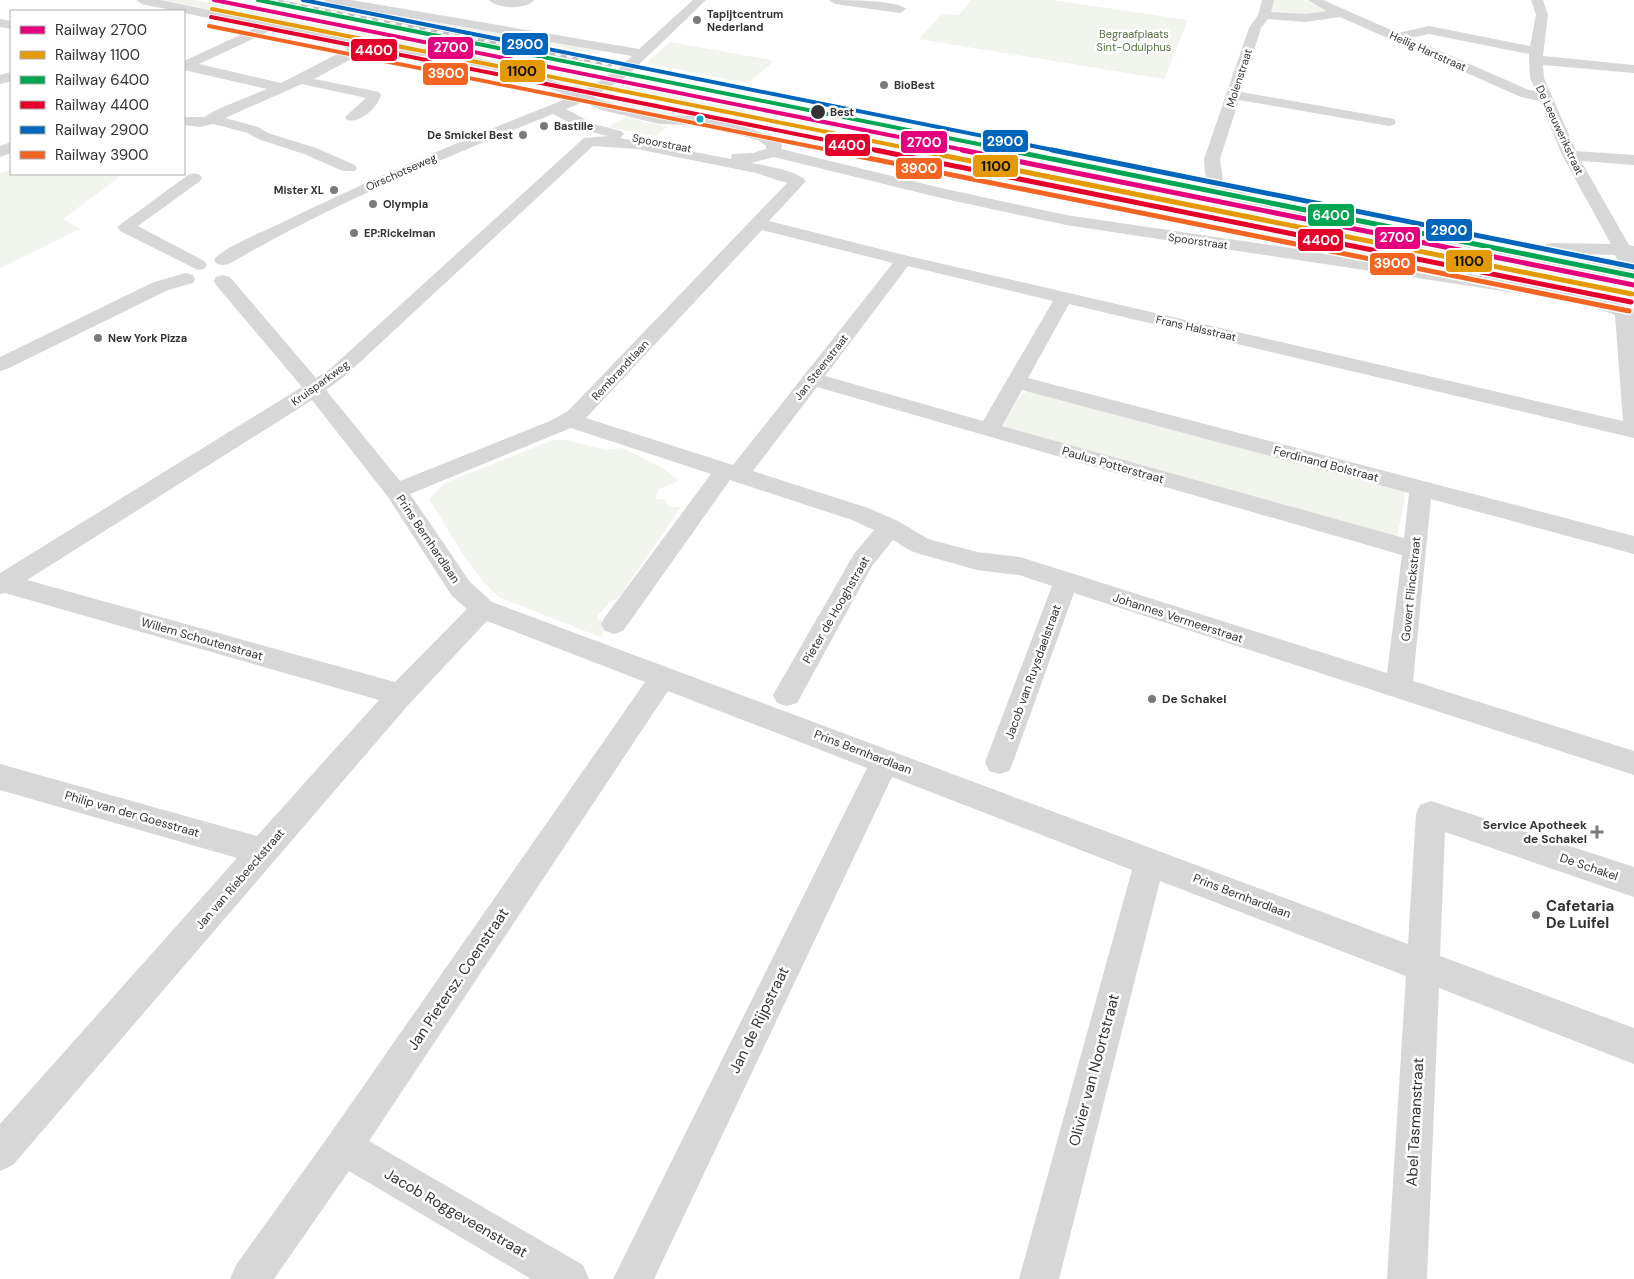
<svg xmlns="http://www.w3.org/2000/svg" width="1634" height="1279" font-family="'DM Sans',sans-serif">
<rect width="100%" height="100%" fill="#fff"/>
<g fill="#f1f5ed">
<polygon points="153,0 195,0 239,8 234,13 240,10 248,10 343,30 334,36 345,31 352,31 566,76 562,79 591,85 591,87 581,92 560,82 554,81 559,78 547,73 538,75 375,48 360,48"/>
<polygon points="971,0 1052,0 1188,20 1164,79 919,39 942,14 959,15"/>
<polygon points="1272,0 1303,0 1329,11 1307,15 1269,13"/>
<polygon points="411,18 601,50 625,56 602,51 598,54 408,19"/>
<polygon points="670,42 771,60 772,63 748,83 646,63"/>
<path d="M618,84L756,113L752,115L620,88L607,98L671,112L676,109L688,111C685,113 681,116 678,117C663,121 615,107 599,100L603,99L601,97V93Z"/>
<polygon points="626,117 668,127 655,136 608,127"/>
<polygon points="11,170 11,174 123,174 63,219 80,229 0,268 0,173"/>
<polygon points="1251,208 1283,212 1507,258 1581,276 1585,288 1249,240"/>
<polygon points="1028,390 1404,491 1405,500 1397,536 1008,430 1003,424 1020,395"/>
<path d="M553,440H566L606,450L623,448L663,468L679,481L659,489L655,499H665L668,507H681L620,596L609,603L597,617L598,619L609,624L600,637L501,598C473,578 448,528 429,499L445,483Z"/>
</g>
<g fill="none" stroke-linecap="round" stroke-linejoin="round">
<g fill="#d7d7d7" fill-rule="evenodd">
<path d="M136,0H160L347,39L352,40L361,48L357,56L314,79L379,92L381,95C378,107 360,124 347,120L345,117L366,98L302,84L225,118L258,127L268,133L316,148L355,165L357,168L355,171H343L304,154L258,139L248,133L213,124L200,127L184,125V117H204L218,109L267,89L184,70V61L255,28L142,4ZM270,31L343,46L347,49L281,83L199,64Z"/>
<path d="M324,0H351L639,49L693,0H706L627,76L594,97C614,105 636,111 657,115C669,117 683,115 695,116C711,118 774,132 782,144L781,149L941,188L1066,215L1536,284L1605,298L1634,309V438L1069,304L1028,378L1634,536V554L1431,499L1413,681L1634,751V775L1074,593L1013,762L1009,771L999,774L989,771L985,762L1052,586L1019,575L977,570L920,554L911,551L893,540L872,566L797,703L787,706L777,703L773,695L854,554L874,530L852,520L730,480L623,631L614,634L605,631L601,624L605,617L711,474L571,428L410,494L470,582L492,602L1408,944L1416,814L1420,805L1431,801L1634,867V897L1445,832L1440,956L1634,1028V1064L1439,988L1427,1279H1387L1406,976L1160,881L1059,1279H1019L1132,870L892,777L654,1279H613L867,768L668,691L369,1141L583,1265L589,1279H531L349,1171L274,1279H230L236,1265L330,1134L645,682L487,621L410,703L13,1165L0,1171V1124L237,858L0,790V764L257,836L379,700L5,593L0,594V573L302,387L216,285L214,281L216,277L223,275L230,277L316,378L331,368L584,138L608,136L584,130L553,114C444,158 331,204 229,264L223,265L217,264L214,260C222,248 262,232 277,225C373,178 471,136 571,97L515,74L425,56L401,57L394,53L396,50L425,48L519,67L582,92L617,70L632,56L330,4ZM583,102L602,110L659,124L697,125L758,140L766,146V149L753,153L732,154L731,159L620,138L624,134L621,131L594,124L566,109ZM593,146L637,149L756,173L787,183L568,411L550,421L400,481L326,390L345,376ZM774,157L941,198L1066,225L1536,296L1593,307L1615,315L1623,421L904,255L769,221L806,181C799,171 763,165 751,163ZM762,230L893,263L733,465L586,418ZM908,266L1053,301L983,421L825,376ZM817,387L1402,555L1387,673L1020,557L977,552L928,539L898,521L868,508L753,471ZM1022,390L1409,493L1404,538L1002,426ZM312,400L388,497L452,596L467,609L395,682L27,580Z"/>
<path d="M489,0H534C526,10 497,9 489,0Z"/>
<path d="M829,0C843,0 898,0 906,9L900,13L835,4Z"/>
<path d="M1262,0H1274L1271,12L1305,14L1327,11L1307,0H1323L1398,33L1429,26L1530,46L1536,15L1531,0H1543L1548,15L1543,56L1634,65V73L1543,65L1544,78L1576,151L1634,155V165L1581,161L1629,245L1634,246V267L1630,269L1634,270V280L1512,260L1270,211L1233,201L1210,187L1205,173L1204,159L1249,28L1258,15ZM1340,17L1521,97L1540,101L1562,155L1611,244L1552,243L1546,244L1543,248L1546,252L1552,253L1615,255L1620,267L1512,250L1273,202L1245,193L1223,181L1220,159L1239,100L1389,126L1394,125L1396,122L1394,119L1389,118L1241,92L1261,28L1268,19L1305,22ZM1429,34L1529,54L1530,78L1536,91L1529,90L1410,38Z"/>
<polygon points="0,19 11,21 11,29 0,27"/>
<polygon points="11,72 11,81 0,84 0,75"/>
<polygon points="11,142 11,153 0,157 0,146"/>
<polygon points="194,173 200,175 202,178 200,181 138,226 204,261 207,265 204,269 198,270 120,231 117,227 188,175"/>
<polygon points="186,273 193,275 195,279 193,283 168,290 7,369 0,371 0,357 154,282"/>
</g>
<g stroke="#bebebe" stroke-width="3">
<polyline id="rail" points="272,0 611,65"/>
</g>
<use href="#rail" stroke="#fff" stroke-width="2" stroke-dasharray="6" stroke-linecap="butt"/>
<g stroke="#fff" stroke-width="5.5">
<polyline id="rail-1-far1" points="214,0 969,151"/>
</g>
<g stroke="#fff" stroke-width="8">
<polyline id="rail-1" points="962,150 1634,285"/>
</g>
<g stroke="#fff" stroke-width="5.5">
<polyline id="rail-2-far1" points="212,9 922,151"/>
</g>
<g stroke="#fff" stroke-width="8">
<polyline id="rail-2" points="916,150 1632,294"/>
</g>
<g stroke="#fff" stroke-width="5.5">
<polyline id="rail-3-far1" points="258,0 1013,151"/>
</g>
<g stroke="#fff" stroke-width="8">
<polyline id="rail-3" points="1007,150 1634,276"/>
</g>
<g stroke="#fff" stroke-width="5.5">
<polyline id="rail-4-far1" points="211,17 881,151"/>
</g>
<g stroke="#fff" stroke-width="8">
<polyline id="rail-4" points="875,150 1631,302"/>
</g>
<g stroke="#fff" stroke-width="5.5">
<polyline id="rail-5-far1" points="303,0 1058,151"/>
</g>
<g stroke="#fff" stroke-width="8">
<polyline id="rail-5" points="1052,150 1634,267"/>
</g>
<g stroke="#fff" stroke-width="5.5">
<polyline id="rail-6-far1" points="209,26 834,151"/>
</g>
<g stroke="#fff" stroke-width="8">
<polyline id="rail-6" points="828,150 1629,311"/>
</g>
<use href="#rail-1-far1" stroke="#e5007d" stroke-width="4"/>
<use href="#rail-1" stroke="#e5007d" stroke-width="5"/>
<use href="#rail-2-far1" stroke="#e39a05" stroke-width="4"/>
<use href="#rail-2" stroke="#e39a05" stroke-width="5"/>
<use href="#rail-3-far1" stroke="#00a651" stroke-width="4"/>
<use href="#rail-3" stroke="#00a651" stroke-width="5"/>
<use href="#rail-4-far1" stroke="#e4002b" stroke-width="4"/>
<use href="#rail-4" stroke="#e4002b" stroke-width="5"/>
<use href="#rail-5-far1" stroke="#0065bd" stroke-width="4"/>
<use href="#rail-5" stroke="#0065bd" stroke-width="5"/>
<use href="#rail-6-far1" stroke="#f26522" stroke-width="4"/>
<use href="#rail-6" stroke="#f26522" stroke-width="5"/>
</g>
<g fill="#7a7a7a" stroke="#fff" stroke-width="2">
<circle cx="697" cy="20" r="5"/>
<circle cx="884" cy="85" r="5"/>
<circle cx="544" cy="126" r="5"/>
<circle cx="523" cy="135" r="5"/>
<circle cx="334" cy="190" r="5"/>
<circle cx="373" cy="204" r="5"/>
<circle cx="354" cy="233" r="5"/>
<circle cx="98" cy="338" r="5"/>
<circle cx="1152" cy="699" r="5"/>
<path d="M1594.5 824.5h5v5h5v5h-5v5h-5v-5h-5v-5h5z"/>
<circle cx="1536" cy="915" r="5"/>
</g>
<circle fill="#333" stroke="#fff" stroke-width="2" cx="818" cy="112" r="8"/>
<circle fill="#00a9ce" stroke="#fff" stroke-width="2" cx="700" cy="119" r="4.5"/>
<g text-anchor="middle" stroke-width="5" stroke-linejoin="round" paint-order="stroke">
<g font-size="11" font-weight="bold" fill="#333" stroke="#fff" text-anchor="start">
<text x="707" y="18">Tapijtcentrum<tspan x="707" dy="13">Nederland</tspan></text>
<text x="894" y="89">BioBest</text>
<text x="554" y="130">Bastille</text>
<text x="513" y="139" text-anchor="end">De Smickel Best</text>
<text x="324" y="194" text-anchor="end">Mister XL</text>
<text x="383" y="208">Olympia</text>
<text x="364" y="237">EP:Rickelman</text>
<text x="108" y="342">New York Pizza</text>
</g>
<g font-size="11" fill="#56703f" stroke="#fff">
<text x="1134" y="38">Begraafplaats<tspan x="1134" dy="13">Sint-Odulphus</tspan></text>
</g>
<g font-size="11" fill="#333" stroke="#fff">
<text transform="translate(1428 51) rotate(24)" y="4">Heilig Hartstraat</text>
<text transform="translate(1239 78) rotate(-72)" y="4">Molenstraat</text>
<text transform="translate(1560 130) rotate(65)" y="4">De Leeuwerikstraat</text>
<text transform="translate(662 143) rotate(11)" y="4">Spoorstraat</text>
<text transform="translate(401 172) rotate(-24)" y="4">Oirschotseweg</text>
<text transform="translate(1198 241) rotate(8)" y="4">Spoorstraat</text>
<text transform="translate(1196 328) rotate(13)" y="4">Frans Halsstraat</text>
<text transform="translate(821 367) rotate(-52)" y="4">Jan Steenstraat</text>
<text transform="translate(620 370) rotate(-47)" y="4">Rembrandtlaan</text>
<text transform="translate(320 383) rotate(-36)" y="4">Kruisparkweg</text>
</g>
<g font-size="11" font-weight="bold" fill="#333" stroke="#fff" text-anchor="start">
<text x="830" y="116">Best</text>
</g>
<g font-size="12" fill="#333" stroke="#fff">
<text transform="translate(1326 464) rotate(15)" y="4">Ferdinand Bolstraat</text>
<text transform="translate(1113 465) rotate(16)" y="4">Paulus Potterstraat</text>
<text transform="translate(428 539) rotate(56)" y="4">Prins Bernhardlaan</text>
<text transform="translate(1411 589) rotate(-84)" y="4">Govert Flinckstraat</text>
<text transform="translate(836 610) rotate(-60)" y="4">Pieter de Hooghstraat</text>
<text transform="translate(1178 618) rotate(18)" y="4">Johannes Vermeerstraat</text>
<text transform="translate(202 639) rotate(16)" y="4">Willem Schoutenstraat</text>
<text transform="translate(1033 672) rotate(-70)" y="4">Jacob van Ruysdaelstraat</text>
<text transform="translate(863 752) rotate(21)" y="4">Prins Bernhardlaan</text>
<text transform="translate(132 814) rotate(16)" y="4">Philip van der Goesstraat</text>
<text transform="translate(1589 867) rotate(19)" y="4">De Schakel</text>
<text transform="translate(240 879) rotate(-49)" y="4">Jan van Riebeeckstraat</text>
<text transform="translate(1242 896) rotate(21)" y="4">Prins Bernhardlaan</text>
</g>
<g font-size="12" font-weight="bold" fill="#333" stroke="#fff" text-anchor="start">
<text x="1162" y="703">De Schakel</text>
<text x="1587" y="829" text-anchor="end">Service Apotheek<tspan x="1587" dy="14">de Schakel</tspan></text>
</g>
<g font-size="15" font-weight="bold" fill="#333" stroke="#fff" text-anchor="start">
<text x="1546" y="911">Cafetaria<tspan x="1546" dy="17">De Luifel</tspan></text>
</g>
<g font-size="15" fill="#333" stroke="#fff">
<text transform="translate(458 979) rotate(-56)" y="5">Jan Pietersz. Coenstraat</text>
<text transform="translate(759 1020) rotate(-64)" y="5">Jan de Rijpstraat</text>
<text transform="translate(1094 1070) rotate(-75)" y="5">Olivier van Noortstraat</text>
<text transform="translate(1415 1122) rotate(-87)" y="5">Abel Tasmanstraat</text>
<text transform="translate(456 1213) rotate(30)" y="5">Jacob Roggeveenstraat</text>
</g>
</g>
<g stroke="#fff" stroke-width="2">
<rect x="501" y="32" width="48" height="24" rx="5" fill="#0065bd"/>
<rect x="427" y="36" width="47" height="24" rx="5" fill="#e5007d"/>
<rect x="350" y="38" width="48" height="24" rx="5" fill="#e4002b"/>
<rect x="499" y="59" width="47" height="24" rx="5" fill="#e39a05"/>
<rect x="422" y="62" width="47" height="24" rx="5" fill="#f26522"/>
<rect x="982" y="129" width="47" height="24" rx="5" fill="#0065bd"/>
<rect x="900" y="130" width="48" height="24" rx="5" fill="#e5007d"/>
<rect x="824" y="133" width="47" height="24" rx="5" fill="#e4002b"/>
<rect x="972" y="154" width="47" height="24" rx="5" fill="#e39a05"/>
<rect x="895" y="157" width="48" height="23" rx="5" fill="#f26522"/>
<rect x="1307" y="203" width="48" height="24" rx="5" fill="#00a651"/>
<rect x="1425" y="218" width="48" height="24" rx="5" fill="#0065bd"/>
<rect x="1374" y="226" width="47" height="24" rx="5" fill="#e5007d"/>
<rect x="1297" y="228" width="47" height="24" rx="5" fill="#e4002b"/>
<rect x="1445" y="249" width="48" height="24" rx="5" fill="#e39a05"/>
<rect x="1369" y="252" width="47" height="24" rx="5" fill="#f26522"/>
</g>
<g font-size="14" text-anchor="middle" font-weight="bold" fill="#fff">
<text x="525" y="49">2900</text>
<text x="451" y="52">2700</text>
<text x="374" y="55">4400</text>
<text x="446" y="78">3900</text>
<text x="1005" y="146">2900</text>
<text x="924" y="147">2700</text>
<text x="847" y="150">4400</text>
<text x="919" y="173">3900</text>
<text x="1331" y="220">6400</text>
<text x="1449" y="235">2900</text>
<text x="1397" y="242">2700</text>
<text x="1321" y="245">4400</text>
<text x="1392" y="268">3900</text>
</g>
<g font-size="14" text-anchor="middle" font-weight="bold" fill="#111">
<text x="522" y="76">1100</text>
<text x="996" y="171">1100</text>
<text x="1469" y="266">1100</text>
</g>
<rect x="10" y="10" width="175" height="165" fill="#ffffff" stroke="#adadad"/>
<rect x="20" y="26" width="25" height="8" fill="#e5007d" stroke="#adadad"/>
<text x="55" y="35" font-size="15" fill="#333333">Railway 2700</text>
<rect x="20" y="51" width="25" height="8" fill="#e39a05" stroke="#adadad"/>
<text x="55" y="60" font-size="15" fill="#333333">Railway 1100</text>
<rect x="20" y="76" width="25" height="8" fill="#00a651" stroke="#adadad"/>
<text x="55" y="85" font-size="15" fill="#333333">Railway 6400</text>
<rect x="20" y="101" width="25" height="8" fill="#e4002b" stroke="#adadad"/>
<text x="55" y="110" font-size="15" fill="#333333">Railway 4400</text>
<rect x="20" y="126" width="25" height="8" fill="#0065bd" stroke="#adadad"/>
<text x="55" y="135" font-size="15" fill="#333333">Railway 2900</text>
<rect x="20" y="151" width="25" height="8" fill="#f26522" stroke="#adadad"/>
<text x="55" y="160" font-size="15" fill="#333333">Railway 3900</text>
</svg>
